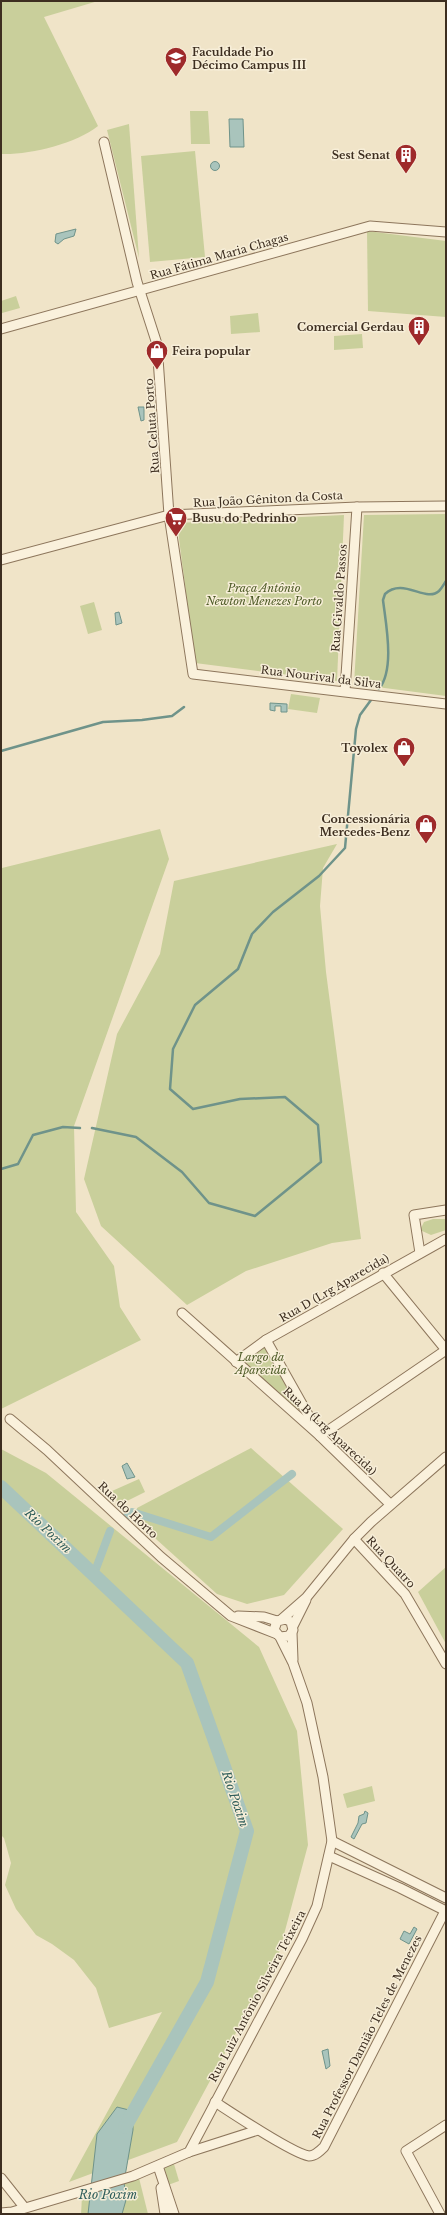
<svg xmlns="http://www.w3.org/2000/svg" width="447" height="2215" font-family="'Libre Baskerville',serif">
<rect width="100%" height="100%" fill="#f0e4c8"/>
<g fill="#c9cf9b">
<path d="M1,1H98L44,17L98,126C75,144 30,155 1,154Z"/>
<polygon points="190,111 208,111 210,144 191,144"/>
<polygon points="129,124 139,258 107,130"/>
<polygon points="195,151 205,257 150,262 141,156"/>
<polygon points="367,231 446,241 446,317 368,311"/>
<polygon points="16,296 20,308 2,313 1,301"/>
<polygon points="258,313 260,332 231,334 230,316"/>
<polygon points="362,334 363,348 334,350 334,336"/>
<polygon points="446,514 446,696 354,684 364,515"/>
<polygon points="344,515 337,681 195,663 177,523"/>
<polygon points="94,602 102,630 88,634 80,606"/>
<polygon points="291,694 320,698 317,713 288,709"/>
<polygon points="160,829 169,859 74,1126 76,1212 114,1266 120,1307 141,1340 1,1409 1,866 2,868"/>
<polygon points="337,844 323,868 320,906 326,972 361,1239 332,1243 246,1271 187,1305 101,1226 84,1179 117,1034 160,954 174,881"/>
<polygon points="433,1219 446,1219 446,1230 431,1235 420,1230 424,1222"/>
<polygon points="265,1344 303,1413 240,1364"/>
<polygon points="251,1448 343,1529 284,1595 247,1604 217,1594 136,1521 137,1508"/>
<polygon points="1,1449 46,1473 259,1647 297,1731 308,1845 279,1953 177,2142 69,2182 162,2012 109,2028 96,1988 74,1960 52,1944 36,1935 16,1909 5,1885 11,1863 4,1838 1,1835"/>
<polygon points="139,1479 145,1492 119,1505 112,1491"/>
<polygon points="446,1567 446,1644 418,1592"/>
<polygon points="372,1786 375,1801 347,1808 343,1794"/>
<polygon points="174,2164 179,2181 168,2185 163,2167"/>
<polygon points="138,2174 148,2214 81,2214 82,2197"/>
</g>
<g fill="#a9c4bc" stroke="#6f938a">
<polygon points="229,119 243,119 244,147 230,147"/>
<circle cx="215" cy="166" r="4.5"/>
<polygon points="76,229 74,236 64,239 58,244 55,242 56,234"/>
<polygon points="138,407 144,407 144,420 141,421"/>
<polygon points="119,612 122,623 116,625 115,613"/>
<polygon points="270,703 287,704 287,712 281,712 281,706 275,706 275,711 270,710"/>
<polygon points="127,1463 135,1477 127,1479 122,1466"/>
<polygon points="365,1811 368,1813 366,1823 362,1824 354,1839 351,1837 358,1823 359,1816 364,1814"/>
<polygon points="414,1927 417,1929 409,1944 400,1939 404,1931 410,1934"/>
<polygon points="328,2049 330,2066 326,2069 322,2051"/>
<polygon points="117,2107 133,2111 133,2130 124,2182 126,2200 122,2214 88,2214 97,2134"/>
</g>
<g fill="none" stroke-linecap="round" stroke-linejoin="round">
<g stroke="#6f938a" stroke-width="2.5">
<path d="M379,689C395,669 386,625 383,600L385,594C403,577 426,603 439,591C442,588 444,584 446,581"/>
<polyline points="1,751 103,722 142,720 172,716 184,707"/>
<polyline points="92,1128 136,1137 182,1172 209,1203 255,1216 321,1162 318,1125 285,1097 240,1099 193,1109 170,1089 173,1049 195,1005 238,969 252,934 273,912 319,876 345,848 356,729 360,715 371,700"/>
<polyline points="1,1169 18,1164 33,1135 63,1127 80,1128"/>
</g>
<g stroke="#a9c4bc" stroke-width="8">
<polyline points="127,1516 132,1512 211,1537 292,1474"/>
<polyline points="94,1574 110,1531"/>
</g>
<polyline stroke="#a9c4bc" stroke-width="14" points="1,1487 187,1663 247,1831 207,1982 125,2127"/>
<g stroke="#8d765c" stroke-width="11">
<g id="minor">
<polyline points="104,142 137,282 157,344 169,515 193,674 446,704"/>
<polyline points="1,329 370,226 446,232"/>
<polyline points="1,560 169,515 357,507 446,506"/>
<polyline points="345,691 357,507"/>
<polyline points="420,1253 414,1215 446,1210"/>
<polyline points="383,1273 446,1350"/>
<polyline points="182,1313 320,1436 390,1504"/>
<polyline points="266,1340 320,1436 446,1350"/>
<polyline points="236,1362 266,1340 446,1239"/>
<polyline points="10,1419 47,1450 161,1557 231,1616 277,1634"/>
<polyline points="354,1539 405,1594 446,1664"/>
<polyline points="238,1616 264,1617 277,1621"/>
<polyline points="282,1619 306,1598 354,1539 371,1522 446,1457"/>
<polyline points="293,1626 306,1600"/>
<polyline points="292,1633 293,1660"/>
<polyline points="332,1841 446,1898"/>
<polyline points="329,1856 400,1888 446,1911"/>
<path d="M215,2102C232,2113 293,2154 309,2156C315,2156 320,2151 324,2147L445,1911"/>
<polyline points="189,2152 258,2130"/>
<polyline points="158,2166 174,2214"/>
<polyline points="1,2178 24,2207"/>
<polyline points="161,2188 165,2214"/>
<polyline points="1,2213 12,2212 133,2176 189,2152 302,1939 317,1906 332,1841 323,1777 307,1703 293,1663 280,1637 274,1630 277,1621 286,1619 291,1622 293,1630 289,1636 280,1637"/>
<polyline points="440,2214 406,2151 446,2125"/>
</g>
</g>
<use href="#minor" stroke="#faf1dc" stroke-width="9"/>
</g>
<defs>
<g id="university-pin" transform="scale(1.15)"><path d="M0 17L-7.5 6A9.5 9.5 0 1 1 7.5 6Z" fill="#9e2a2b" stroke="#f7eed8"/><path d="M0-5L7-2L0 1L-7-2ZM-4 1L0 2.5L4 1V4Q0 6-4 4Z" fill="#fff"/></g>
<g id="building-pin" transform="scale(1.15)"><path d="M0 17L-7.5 6A9.5 9.5 0 1 1 7.5 6Z" fill="#9e2a2b" stroke="#f7eed8"/><path d="M-4-6H4V6H1V3H-1V6H-4ZM-2.5-4.3h1.7v1.8h-1.7ZM.8-4.3h1.7v1.8H.8ZM-2.5-1h1.7V.8h-1.7ZM.8-1h1.7V.8H.8Z" fill="#fff"/></g>
<g id="shop-pin" transform="scale(1.15)"><path d="M0 17L-7.5 6A9.5 9.5 0 1 1 7.5 6Z" fill="#9e2a2b" stroke="#f7eed8"/><path d="M-5-2.5h2.3a2.7 3.5 0 0 1 5.4 0H5L5.5 6h-11ZM-1.5-2.5h3a1.5 2.3 0 0 0-3 0Z" fill="#fff"/></g>
<g id="supermarket-pin" transform="scale(1.15)"><path d="M0 17L-7.5 6A9.5 9.5 0 1 1 7.5 6Z" fill="#9e2a2b" stroke="#f7eed8"/><path d="M-6-5.5h2.5l.6 2H6L4.5 2H-2.5L-4.4-4H-6ZM-1.5 3.2a1.3 1.3 0 1 0 .1 0ZM3 3.2a1.3 1.3 0 1 0 .1 0Z" fill="#fff"/></g>
</defs>
<g fill-rule="evenodd">
<use href="#university-pin" x="176" y="58"/>
<use href="#building-pin" x="406" y="155"/>
<use href="#building-pin" x="419" y="327"/>
<use href="#shop-pin" x="157" y="351"/>
<use href="#supermarket-pin" x="176" y="518"/>
<use href="#shop-pin" x="404" y="748"/>
<use href="#shop-pin" x="426" y="825"/>
</g>
<g text-anchor="middle" stroke-width="3" stroke-linejoin="round" paint-order="stroke">
<g font-size="11" font-weight="bold" fill="#3d2e20" stroke="#f7eed8" text-anchor="end">
<text x="192" y="56" text-anchor="start">Faculdade Pio<tspan x="192" dy="13">Décimo Campus III</tspan></text>
<text x="390" y="159">Sest Senat</text>
<text x="404" y="331">Comercial Gerdau</text>
<text x="172" y="355" text-anchor="start">Feira popular</text>
<text x="192" y="522" text-anchor="start">Busu do Pedrinho</text>
<text x="388" y="752">Toyolex</text>
<text x="410" y="823">Concessionária<tspan x="410" dy="13">Mercedes-Benz</tspan></text>
</g>
<g font-size="11" fill="#3d2e20" stroke="#f7eed8">
<text transform="translate(219 256) rotate(-16)" y="4">Rua Fátima Maria Chagas</text>
<text transform="translate(152 426) rotate(-94)" y="4">Rua Celuta Porto</text>
<text transform="translate(268 499) rotate(-3)" y="4">Rua João Gêniton da Costa</text>
<text transform="translate(339 598) rotate(-86)" y="4">Rua Givaldo Passos</text>
<text transform="translate(321 677) rotate(7)" y="4">Rua Nourival da Silva</text>
<text transform="translate(334 1288) rotate(-30)" y="4">Rua D (Lrg Aparecida)</text>
<text transform="translate(330 1431) rotate(43)" y="4">Rua B (Lrg Aparecida)</text>
<text transform="translate(128 1510) rotate(43)" y="4">Rua do Horto</text>
<text transform="translate(391 1562) rotate(47)" y="4">Rua Quatro</text>
<text transform="translate(257 1996) rotate(-62)" y="4">Rua Luiz Antônio Silveira Teixeira</text>
<text transform="translate(367 2037) rotate(-63)" y="4">Rua Professor Damião Teles de Menezes</text>
</g>
<g font-size="11" font-style="italic" fill="#4d5a26" stroke="#f7eed8">
<text x="264" y="592">Praça Antônio<tspan x="264" dy="13">Newton Menezes Porto</tspan></text>
<text x="261" y="1361">Largo da<tspan x="261" dy="13">Aparecida</tspan></text>
</g>
<g font-size="12" font-style="italic" fill="#2f5d5a" stroke="#f7eed8">
<text transform="translate(48 1531) rotate(43)" y="4">Rio Poxim</text>
<text transform="translate(235 1799) rotate(71)" y="4">Rio Poxim</text>
<text x="108" y="2199">Rio Poxim</text>
</g>
</g>
<rect width="447" height="2215" fill="none" stroke="#3d2e20" stroke-width="4"/>
</svg>
